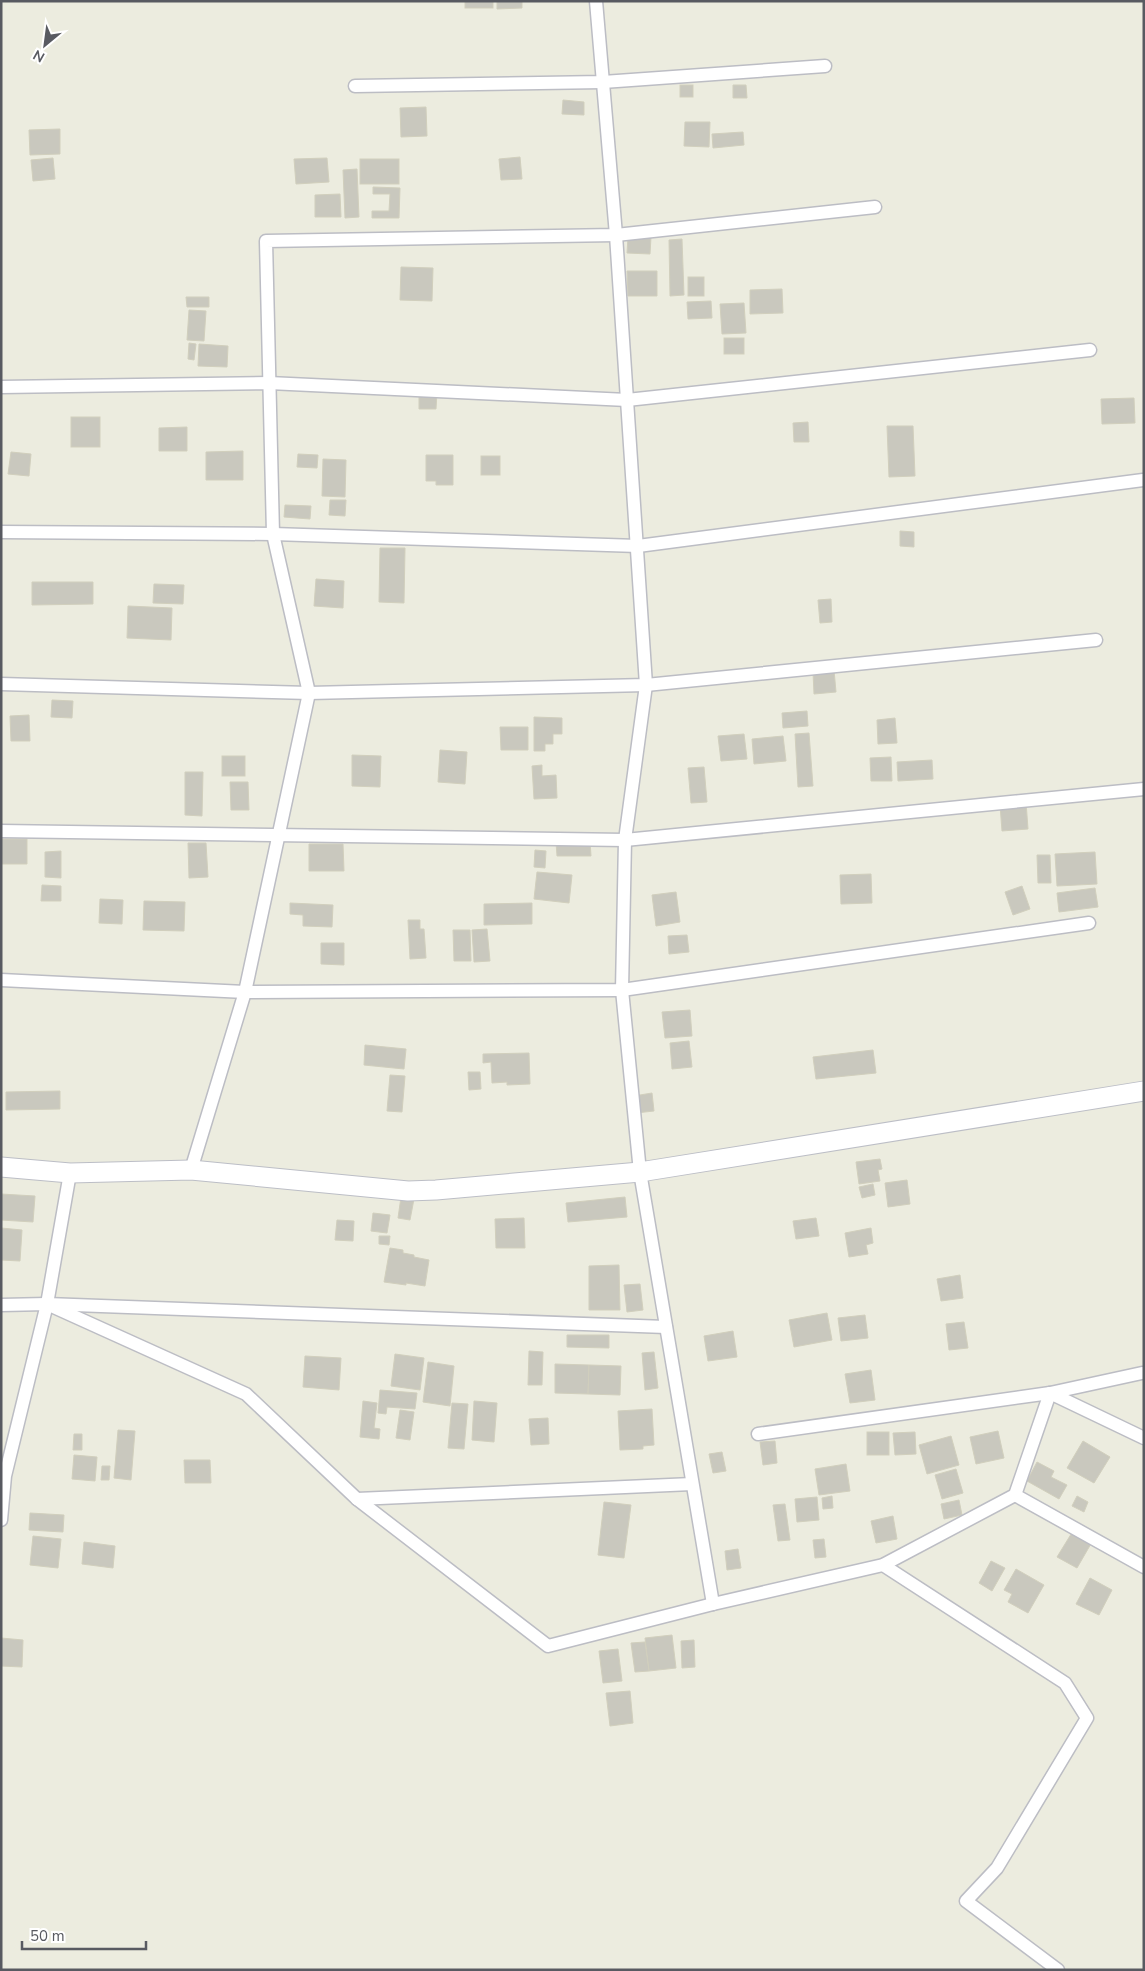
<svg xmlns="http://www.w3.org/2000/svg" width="1145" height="1971" font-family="'Nunito Sans',sans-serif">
<rect width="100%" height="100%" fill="#ececdf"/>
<g fill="#c9c8be" stroke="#d1cfbd">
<rect x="465" y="1" width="28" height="7"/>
<polygon points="497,1 522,1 522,8 497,9"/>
<rect x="680" y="85" width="13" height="12"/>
<polygon points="733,85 746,85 747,98 733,98"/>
<polygon points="563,100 584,102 584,115 562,114"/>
<polygon points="426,107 427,136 401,137 400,108"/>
<polygon points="685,122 710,122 709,147 684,146"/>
<polygon points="60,129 60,154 30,155 29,130"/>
<polygon points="743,132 744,145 713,148 712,134"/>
<polygon points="520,157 522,179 501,180 499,159"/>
<polygon points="53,158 55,179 33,181 31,160"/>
<polygon points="327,158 329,182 296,184 294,159"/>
<rect x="360" y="159" width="39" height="25"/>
<polygon points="357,169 359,217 345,218 343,170"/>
<polygon points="373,187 400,188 399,218 372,218 372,211 389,211 390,194 373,194"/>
<polygon points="340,194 341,217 315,217 315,195"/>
<polygon points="628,237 651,237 650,254 627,253"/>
<polygon points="682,239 684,295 670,296 669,240"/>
<polygon points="401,267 433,268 432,301 400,300"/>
<polygon points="627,271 657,271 657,296 628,296"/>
<rect x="688" y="277" width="16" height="19"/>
<polygon points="782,289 783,313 750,314 750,290"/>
<polygon points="186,297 209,297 209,307 187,307"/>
<polygon points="711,301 712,318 688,319 687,302"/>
<polygon points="744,303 746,333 722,334 720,304"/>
<polygon points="189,310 206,311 204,341 187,340"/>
<rect x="724" y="338" width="20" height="16"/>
<polygon points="189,343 196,344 194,360 188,359"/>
<polygon points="199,344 228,346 227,367 198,366"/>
<polygon points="419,392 437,392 436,409 419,409"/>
<polygon points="1134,398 1135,423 1102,424 1101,399"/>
<rect x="71" y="417" width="29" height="30"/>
<polygon points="808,422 809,442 794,442 793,423"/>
<polygon points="887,426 913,426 915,476 889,477"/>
<polygon points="187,427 187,451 159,451 159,428"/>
<polygon points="243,451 243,480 206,480 206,452"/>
<polygon points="11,452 31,454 29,476 8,474"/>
<polygon points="298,454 318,455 317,468 297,467"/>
<polygon points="426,455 453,455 453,485 436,485 436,481 426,481"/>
<rect x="481" y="456" width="19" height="19"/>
<polygon points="323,459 346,460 345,497 322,496"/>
<polygon points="330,500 346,500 345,516 329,515"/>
<polygon points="285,505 311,506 310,519 284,517"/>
<polygon points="900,531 914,532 914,547 900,546"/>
<polygon points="380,548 405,548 404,603 379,602"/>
<polygon points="316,579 344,581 343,608 314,606"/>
<polygon points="32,582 93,582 93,604 32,605"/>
<polygon points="154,584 184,585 183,604 153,603"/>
<polygon points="831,599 832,622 820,623 818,600"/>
<polygon points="128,606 172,608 171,640 127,638"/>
<polygon points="834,670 836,692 814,694 813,672"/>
<polygon points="52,700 73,701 72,718 51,717"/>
<polygon points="807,711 808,726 783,728 782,713"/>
<polygon points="29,715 30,741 11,741 10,716"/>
<polygon points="534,717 562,718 562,734 553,734 553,744 545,744 545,751 534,751"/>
<polygon points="895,718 897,743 878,744 877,720"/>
<polygon points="500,727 528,727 528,750 501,750"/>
<polygon points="809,733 813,786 798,787 795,734"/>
<polygon points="744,734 747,759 721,761 718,736"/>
<polygon points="783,736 786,761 754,764 752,739"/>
<polygon points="440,750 467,752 465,784 438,782"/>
<polygon points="352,755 381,756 380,787 352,786"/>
<rect x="222" y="756" width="23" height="20"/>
<polygon points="891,757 892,781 871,781 870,758"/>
<polygon points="932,760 933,779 898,781 897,762"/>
<polygon points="542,765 542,776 556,775 557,798 534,799 532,766"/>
<polygon points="704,767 707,802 691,803 688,768"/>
<polygon points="185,772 203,772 202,816 185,815"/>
<polygon points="230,782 248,782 249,810 231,810"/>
<polygon points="1026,802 1028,829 1002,831 1000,805"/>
<polygon points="1,839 27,839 27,864 2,864"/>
<polygon points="590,841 591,856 557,856 556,842"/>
<polygon points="188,843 206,843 208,877 189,878"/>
<polygon points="309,844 343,844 344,871 309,871"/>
<polygon points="535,850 546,851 545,868 534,867"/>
<polygon points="61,851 61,878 45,877 45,852"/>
<polygon points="1095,852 1097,884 1057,886 1055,854"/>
<polygon points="1037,855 1050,855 1051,883 1038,883"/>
<polygon points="537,872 572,875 569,903 534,899"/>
<polygon points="871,874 872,903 841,904 840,875"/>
<polygon points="42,885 61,886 61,901 41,901"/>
<polygon points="1022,886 1030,909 1013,915 1005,892"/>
<polygon points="1095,888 1098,907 1059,912 1057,893"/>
<polygon points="676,892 680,922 656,926 652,895"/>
<polygon points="100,899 123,900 122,924 99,923"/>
<polygon points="144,901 185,902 184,931 143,930"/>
<polygon points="290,903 333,905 332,927 303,926 303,915 290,914"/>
<polygon points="532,903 532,924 484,925 484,904"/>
<polygon points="408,920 420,920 420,929 424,929 426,958 410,959"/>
<polygon points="487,929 490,961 474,962 472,930"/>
<polygon points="453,930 470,930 471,961 454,961"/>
<polygon points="687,935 689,952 669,954 668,936"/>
<polygon points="321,943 344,943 344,965 321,964"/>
<polygon points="690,1010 692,1036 665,1038 662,1012"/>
<polygon points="689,1041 692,1067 672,1069 670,1043"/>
<polygon points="365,1045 406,1049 404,1069 364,1065"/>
<polygon points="873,1050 876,1073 816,1079 813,1057"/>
<polygon points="529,1053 530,1084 507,1085 507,1082 492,1083 491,1062 483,1063 483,1054"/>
<polygon points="468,1072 480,1072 481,1089 469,1090"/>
<polygon points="390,1075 405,1076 402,1112 387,1111"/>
<polygon points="60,1091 60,1109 6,1110 6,1092"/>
<polygon points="652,1093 654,1111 636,1113 634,1096"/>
<polygon points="880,1159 882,1169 878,1170 880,1181 859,1184 856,1162"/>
<polygon points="907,1180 910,1204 888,1207 885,1183"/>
<polygon points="873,1184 875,1195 862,1198 859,1187"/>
<polygon points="1,1194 35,1196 33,1222 1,1220"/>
<polygon points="401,1197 414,1199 410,1220 398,1218"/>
<polygon points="625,1197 627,1217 568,1222 566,1203"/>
<polygon points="373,1213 390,1215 387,1233 371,1231"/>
<polygon points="524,1218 525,1248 496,1248 495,1219"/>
<polygon points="816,1218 819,1236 796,1239 793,1221"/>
<polygon points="337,1220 354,1221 353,1241 335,1240"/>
<polygon points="1,1228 22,1230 20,1261 1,1260"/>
<polygon points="871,1228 873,1243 866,1245 868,1254 849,1257 845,1233"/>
<polygon points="379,1236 390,1236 389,1245 379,1244"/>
<polygon points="390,1248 403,1250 403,1253 414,1255 414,1257 429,1260 425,1286 406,1283 406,1285 384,1282"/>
<polygon points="619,1265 620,1310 589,1310 589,1266"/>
<polygon points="960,1275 963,1298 941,1301 937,1279"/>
<polygon points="640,1284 643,1310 627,1312 624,1285"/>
<polygon points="827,1313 832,1340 794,1347 789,1320"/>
<polygon points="865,1315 868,1338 841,1341 838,1318"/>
<polygon points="964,1322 968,1348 949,1350 946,1324"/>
<polygon points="733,1331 737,1357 708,1361 704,1336"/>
<polygon points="567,1335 609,1335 609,1348 567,1347"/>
<polygon points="529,1351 543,1352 542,1385 528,1385"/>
<polygon points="654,1352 658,1388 645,1390 642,1353"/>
<polygon points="395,1354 424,1358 420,1390 391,1386"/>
<polygon points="305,1356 341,1358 339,1390 303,1387"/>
<polygon points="428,1362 454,1366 450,1406 423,1402"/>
<polygon points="555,1364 589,1365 588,1394 555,1393"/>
<polygon points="589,1365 621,1366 620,1395 588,1394"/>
<polygon points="871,1370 875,1400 850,1403 845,1374"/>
<polygon points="380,1390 417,1393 415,1409 387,1407 386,1414 378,1413"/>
<polygon points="363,1401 377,1403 374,1428 380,1429 379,1439 360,1437"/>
<polygon points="474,1401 497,1403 494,1442 472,1440"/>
<polygon points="452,1403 468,1404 464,1449 448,1448"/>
<polygon points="652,1409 654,1445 643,1446 643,1449 620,1450 618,1411"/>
<polygon points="400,1410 414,1412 410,1440 396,1438"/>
<polygon points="548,1418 549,1444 531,1445 529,1419"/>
<polygon points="118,1430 135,1431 131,1480 114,1478"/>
<polygon points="998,1431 1004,1458 976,1464 970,1437"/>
<rect x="867" y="1432" width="22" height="23"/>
<polygon points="915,1432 916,1454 895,1455 893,1433"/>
<polygon points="74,1434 82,1434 82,1450 73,1450"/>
<polygon points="951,1436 959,1465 927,1474 919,1445"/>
<polygon points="775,1441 777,1463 763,1465 760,1442"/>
<polygon points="1083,1441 1110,1457 1094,1483 1067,1468"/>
<polygon points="722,1452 726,1471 713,1473 709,1454"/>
<polygon points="74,1455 97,1457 95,1481 72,1479"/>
<polygon points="184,1460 210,1460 211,1483 185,1483"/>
<polygon points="1037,1462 1054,1471 1051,1477 1067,1485 1059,1499 1027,1481"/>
<polygon points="846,1464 850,1491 819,1495 815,1469"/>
<polygon points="102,1466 110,1466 109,1480 101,1480"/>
<polygon points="956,1469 963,1493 942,1499 935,1475"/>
<polygon points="832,1496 833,1508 823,1509 822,1498"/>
<polygon points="1077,1496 1088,1502 1084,1512 1072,1506"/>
<polygon points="817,1497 819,1520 797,1522 795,1499"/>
<polygon points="959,1500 962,1515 944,1519 941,1504"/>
<polygon points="604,1502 631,1505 624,1558 598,1555"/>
<polygon points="785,1504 790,1540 778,1541 773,1505"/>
<polygon points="30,1513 64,1515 63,1532 29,1530"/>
<polygon points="893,1516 897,1539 876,1543 871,1521"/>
<polygon points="1073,1531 1092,1542 1077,1568 1057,1557"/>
<polygon points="33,1536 61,1539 58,1568 30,1565"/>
<polygon points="824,1539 826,1557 815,1558 813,1540"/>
<polygon points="84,1542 115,1546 113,1568 82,1564"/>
<polygon points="738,1549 741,1568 727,1570 725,1551"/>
<polygon points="991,1561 1005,1568 992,1591 979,1583"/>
<polygon points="1016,1569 1044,1585 1028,1613 1008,1602 1012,1594 1004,1590"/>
<polygon points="1090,1578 1112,1590 1099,1615 1076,1604"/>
<polygon points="672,1635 676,1668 649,1671 645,1638"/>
<polygon points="1,1638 23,1640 22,1667 1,1666"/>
<polygon points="694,1640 695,1667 682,1668 681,1641"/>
<polygon points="645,1642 649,1671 635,1672 631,1643"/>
<polygon points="618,1649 622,1681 603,1683 599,1651"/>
<polygon points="630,1691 633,1723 610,1726 606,1693"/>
</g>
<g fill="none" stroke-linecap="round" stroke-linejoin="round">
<g stroke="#bcbdc4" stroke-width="15">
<g id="minor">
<polyline points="596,1 616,235 646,685 625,840 622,990 640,1172 713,1604"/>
<polyline points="355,86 603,82 825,66"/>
<polyline points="1,387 269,383 627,400 1090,350"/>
<polyline points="1,532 273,534 638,546 1143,480"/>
<polyline points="1,684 309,693 646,685 1096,640"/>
<polyline points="1,831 625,840 1144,789"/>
<polyline points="1,980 245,992 622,990 1089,923"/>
<polyline points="191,1170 245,992 309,693 273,534 266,241 616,235 875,207"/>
<polyline points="47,1304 246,1394 357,1499 548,1646 713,1604 883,1565 1015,1495 1050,1393 1144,1438"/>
<polyline points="1,1305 47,1304 666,1327"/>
<polyline points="758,1434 1050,1393 1142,1373"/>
<polyline points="1015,1495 1144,1567"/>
<polyline points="357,1499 692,1484"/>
<polyline points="1,1520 5,1476 47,1304 70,1173"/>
<polyline points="883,1565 1065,1683 1087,1718 997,1868 966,1901 1058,1970"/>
</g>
</g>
<g stroke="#bcbec6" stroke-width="21">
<polyline id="secondary" points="1,1167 70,1173 191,1170 408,1191 436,1190 640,1172 1144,1091"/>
</g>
<use href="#minor" stroke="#fff" stroke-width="12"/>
<use href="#secondary" stroke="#fff" stroke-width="19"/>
</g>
<rect width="1145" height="1971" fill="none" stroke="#585a61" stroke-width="5"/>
<g transform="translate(45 45) rotate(209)" stroke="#ffffff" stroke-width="4" paint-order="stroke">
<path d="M0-4L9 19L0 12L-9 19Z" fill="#585a61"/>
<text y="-8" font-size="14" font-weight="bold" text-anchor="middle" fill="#585a61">N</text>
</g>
<path d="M22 1941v8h124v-8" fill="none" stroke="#585a61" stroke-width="2.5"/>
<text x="30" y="1941" font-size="15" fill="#585a61" stroke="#ffffff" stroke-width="4" paint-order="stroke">50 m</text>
</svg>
